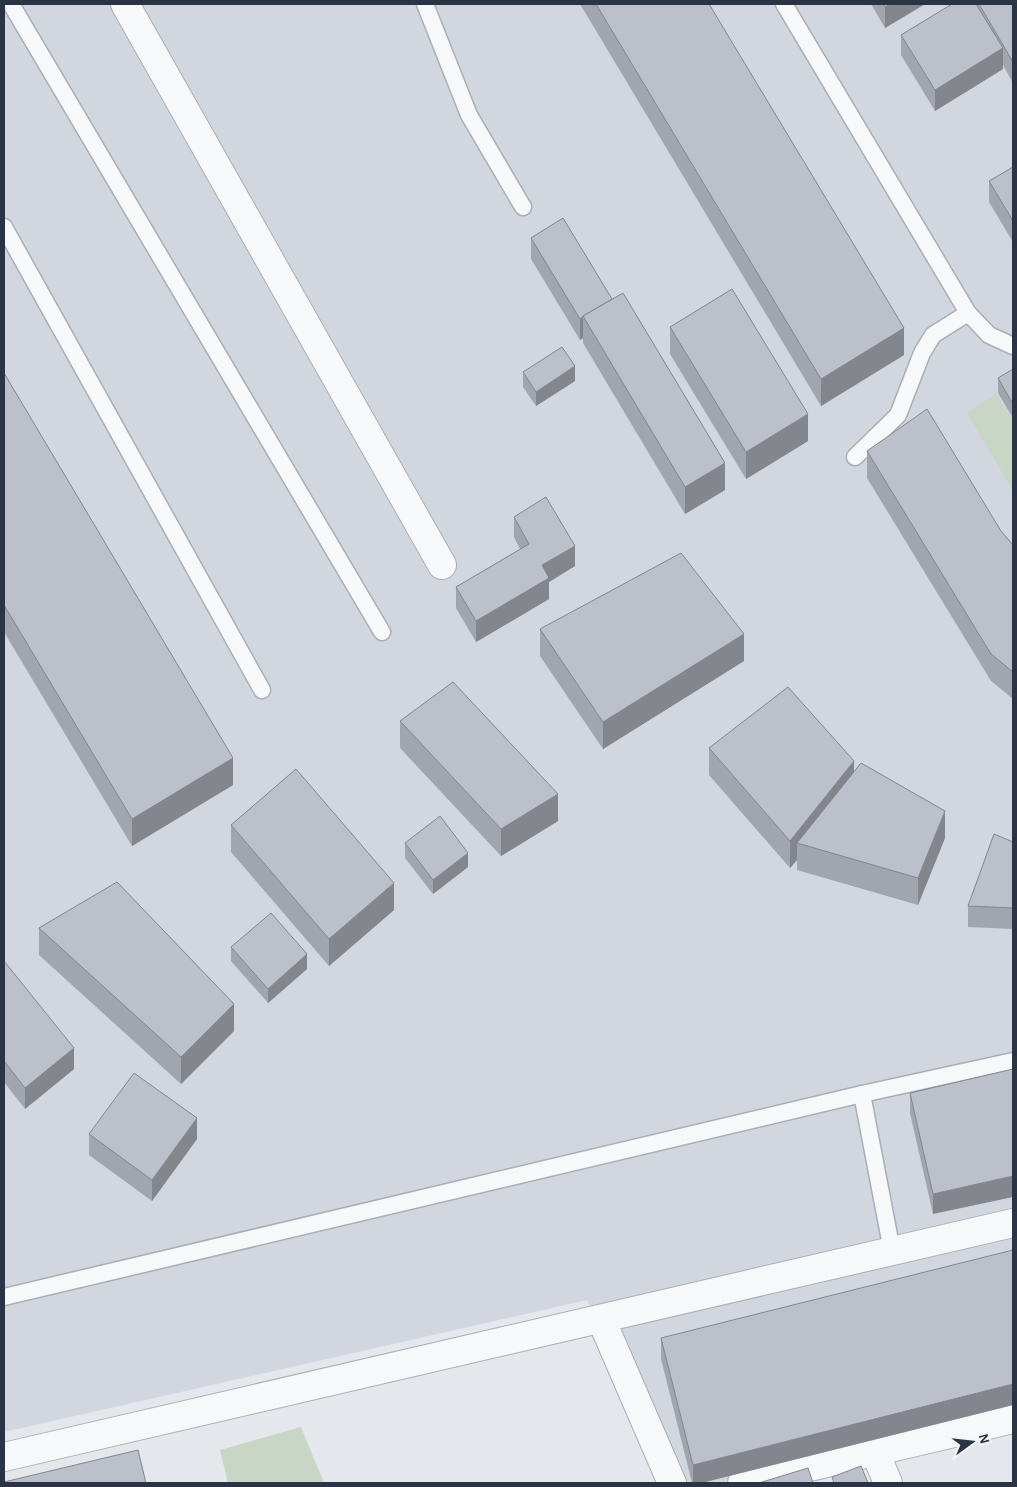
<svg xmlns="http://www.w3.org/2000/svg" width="1017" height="1487" font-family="'Alegreya Sans',sans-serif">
<rect width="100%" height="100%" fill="#e4e7ec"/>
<polygon fill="#d2d6de" points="4,4 1013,4 1013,1417 735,1483 661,1483 587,1300 4,1432"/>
<g fill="#c9d6c5">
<polygon points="996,394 1013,419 1013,491 967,413"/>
<polygon points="301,1427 324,1483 228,1483 220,1450"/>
</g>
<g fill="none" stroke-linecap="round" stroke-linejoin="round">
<g stroke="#a9aeb7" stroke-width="19">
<g id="service">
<polyline points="11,4 382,632"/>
<polyline points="425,4 469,115 523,207"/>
<polyline points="784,4 968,313 989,335 1013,346"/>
<polyline points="4,227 262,690"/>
<polyline points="855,457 898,415 922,353 933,335 968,313"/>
<polyline points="862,1094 1013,1061"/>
<polyline points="4,1297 862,1094 892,1251"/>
</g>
</g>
<g stroke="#a9aeb7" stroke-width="30">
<g id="minor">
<polyline points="125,4 442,565"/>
<polyline points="601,1319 672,1483"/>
<polyline points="875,1452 888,1483"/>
<polyline points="4,1457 1013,1223"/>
<polyline points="742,1483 1013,1419"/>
</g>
</g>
<use href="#service" stroke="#f7f8fa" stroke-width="16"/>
<use href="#minor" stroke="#f7f8fa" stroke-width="28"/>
</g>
<g fill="#a1a5ae">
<polygon points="580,4 709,4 904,355 821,406"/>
<polygon points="871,4 925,4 885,28"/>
<polygon points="952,4 1013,4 1013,83 1003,65 1003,69 935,111 901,55 901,35"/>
<polygon points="1013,167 1013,242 989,202 989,181"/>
<polygon points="531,238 725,490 685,514 583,343 583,338 580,340 531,259"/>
<polygon points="670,327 808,441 746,479 670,354"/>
<polygon points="1013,369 1013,418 998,393 998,378"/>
<polygon points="523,372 575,381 536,406 523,387"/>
<polygon points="4,373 233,785 132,846 4,632"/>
<polygon points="867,451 1001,531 1013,545 1013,699 991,681 867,478"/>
<polygon points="514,517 575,566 549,582 549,599 476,642 456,608 456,587 520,549 514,537"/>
<polygon points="540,629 744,661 603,749 540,656"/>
<polygon points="400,721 558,821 501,856 400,748"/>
<polygon points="709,748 854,772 945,838 918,905 797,870 797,860 790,868 709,775"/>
<polygon points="231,825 394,910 329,966 231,852"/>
<polygon points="1013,842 1013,929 968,927 968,906"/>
<polygon points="405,843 468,867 433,894 405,858"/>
<polygon points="39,928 234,1031 181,1084 39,955"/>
<polygon points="231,947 307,969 268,1003 231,961"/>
<polygon points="4,961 74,1069 25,1109 4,1082"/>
<polygon points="1013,1069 933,1214 910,1113 910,1093"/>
<polygon points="89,1134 197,1139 152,1201 89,1155"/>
<polygon points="661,1338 1013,1405 701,1483 692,1483 661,1359"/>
</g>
<g fill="#83868d">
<polygon points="890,4 925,4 885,28 885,7"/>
<polygon points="1003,48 1003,69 935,111 935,90"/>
<polygon points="583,317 583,338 580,340 580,319"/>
<polygon points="904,328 904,355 821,406 821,379"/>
<polygon points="575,366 575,381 536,406 536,392"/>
<polygon points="808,414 808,441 746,479 746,452"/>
<polygon points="725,463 725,490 685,514 685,487"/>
<polygon points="575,546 575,566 549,582 549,599 476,642 476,621 542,565"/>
<polygon points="744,634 744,661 603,749 603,722"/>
<polygon points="233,758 233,785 132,846 132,819"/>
<polygon points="854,761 854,788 797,843 797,860 790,868 790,841"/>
<polygon points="558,794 558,821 501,856 501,829"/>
<polygon points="945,811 945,838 918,905 918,878"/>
<polygon points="468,853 468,867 433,894 433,880"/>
<polygon points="394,883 394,910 329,966 329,939"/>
<polygon points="307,954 307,969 268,1003 268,989"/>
<polygon points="234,1004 234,1031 181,1084 181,1057"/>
<polygon points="74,1048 74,1069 25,1109 25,1088"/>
<polygon points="197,1118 197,1139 152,1201 152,1180"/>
<polygon points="1013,1176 1013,1197 933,1214 933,1194"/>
<polygon points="1013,1384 1013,1405 701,1483 693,1483 693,1465"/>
</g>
<g fill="#bbc0ca" stroke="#83868d">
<polygon points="596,4 709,4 904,328 821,379"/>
<polygon points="884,4 890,4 885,7"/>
<polygon points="952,4 976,4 1003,48 935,90 901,35"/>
<polygon points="979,4 1013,4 1013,62"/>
<polygon points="1013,167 1013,221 989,181"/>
<polygon points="563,218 612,299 583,316 583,317 580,319 531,238"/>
<polygon points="732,289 808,414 746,452 670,327"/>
<polygon points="623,293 725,463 685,487 583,316"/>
<polygon points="562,347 575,366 536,392 523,372"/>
<polygon points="1013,369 1013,404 998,378"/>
<polygon points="4,373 233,758 132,819 4,605"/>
<polygon points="927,409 1001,531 1013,545 1013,672 991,654 867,451"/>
<polygon points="546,497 575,546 542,565 549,578 476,621 456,587 529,544 514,517"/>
<polygon points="681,553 744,634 603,722 540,629"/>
<polygon points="453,682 558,794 501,829 400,721"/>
<polygon points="788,687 854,761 790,841 709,748"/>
<polygon points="861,763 945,811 918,878 797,843"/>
<polygon points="296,769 394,883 329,939 231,825"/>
<polygon points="440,816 468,853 433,880 405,843"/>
<polygon points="994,834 1013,842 1013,908 968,906"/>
<polygon points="117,882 234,1004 181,1057 39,928"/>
<polygon points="271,913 307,954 268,989 231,947"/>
<polygon points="4,961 74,1048 25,1088 4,1061"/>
<polygon points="1013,1069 1013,1176 933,1194 910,1093"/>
<polygon points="134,1073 197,1118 152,1180 89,1134"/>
<polygon points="1013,1250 1013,1384 693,1465 661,1338"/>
<polygon points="138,1450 146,1483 4,1483 4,1482"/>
<polygon points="861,1466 868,1483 834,1483 832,1477"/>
<polygon points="808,1468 813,1483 759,1483"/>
</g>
<rect width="1017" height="1487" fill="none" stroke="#2b3445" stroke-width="10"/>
<g transform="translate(972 1442) rotate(75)" stroke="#f4f6f9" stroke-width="4" paint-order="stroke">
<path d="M0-4L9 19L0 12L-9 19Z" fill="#2b3445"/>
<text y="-8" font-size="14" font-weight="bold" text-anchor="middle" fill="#2b3445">N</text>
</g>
</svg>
